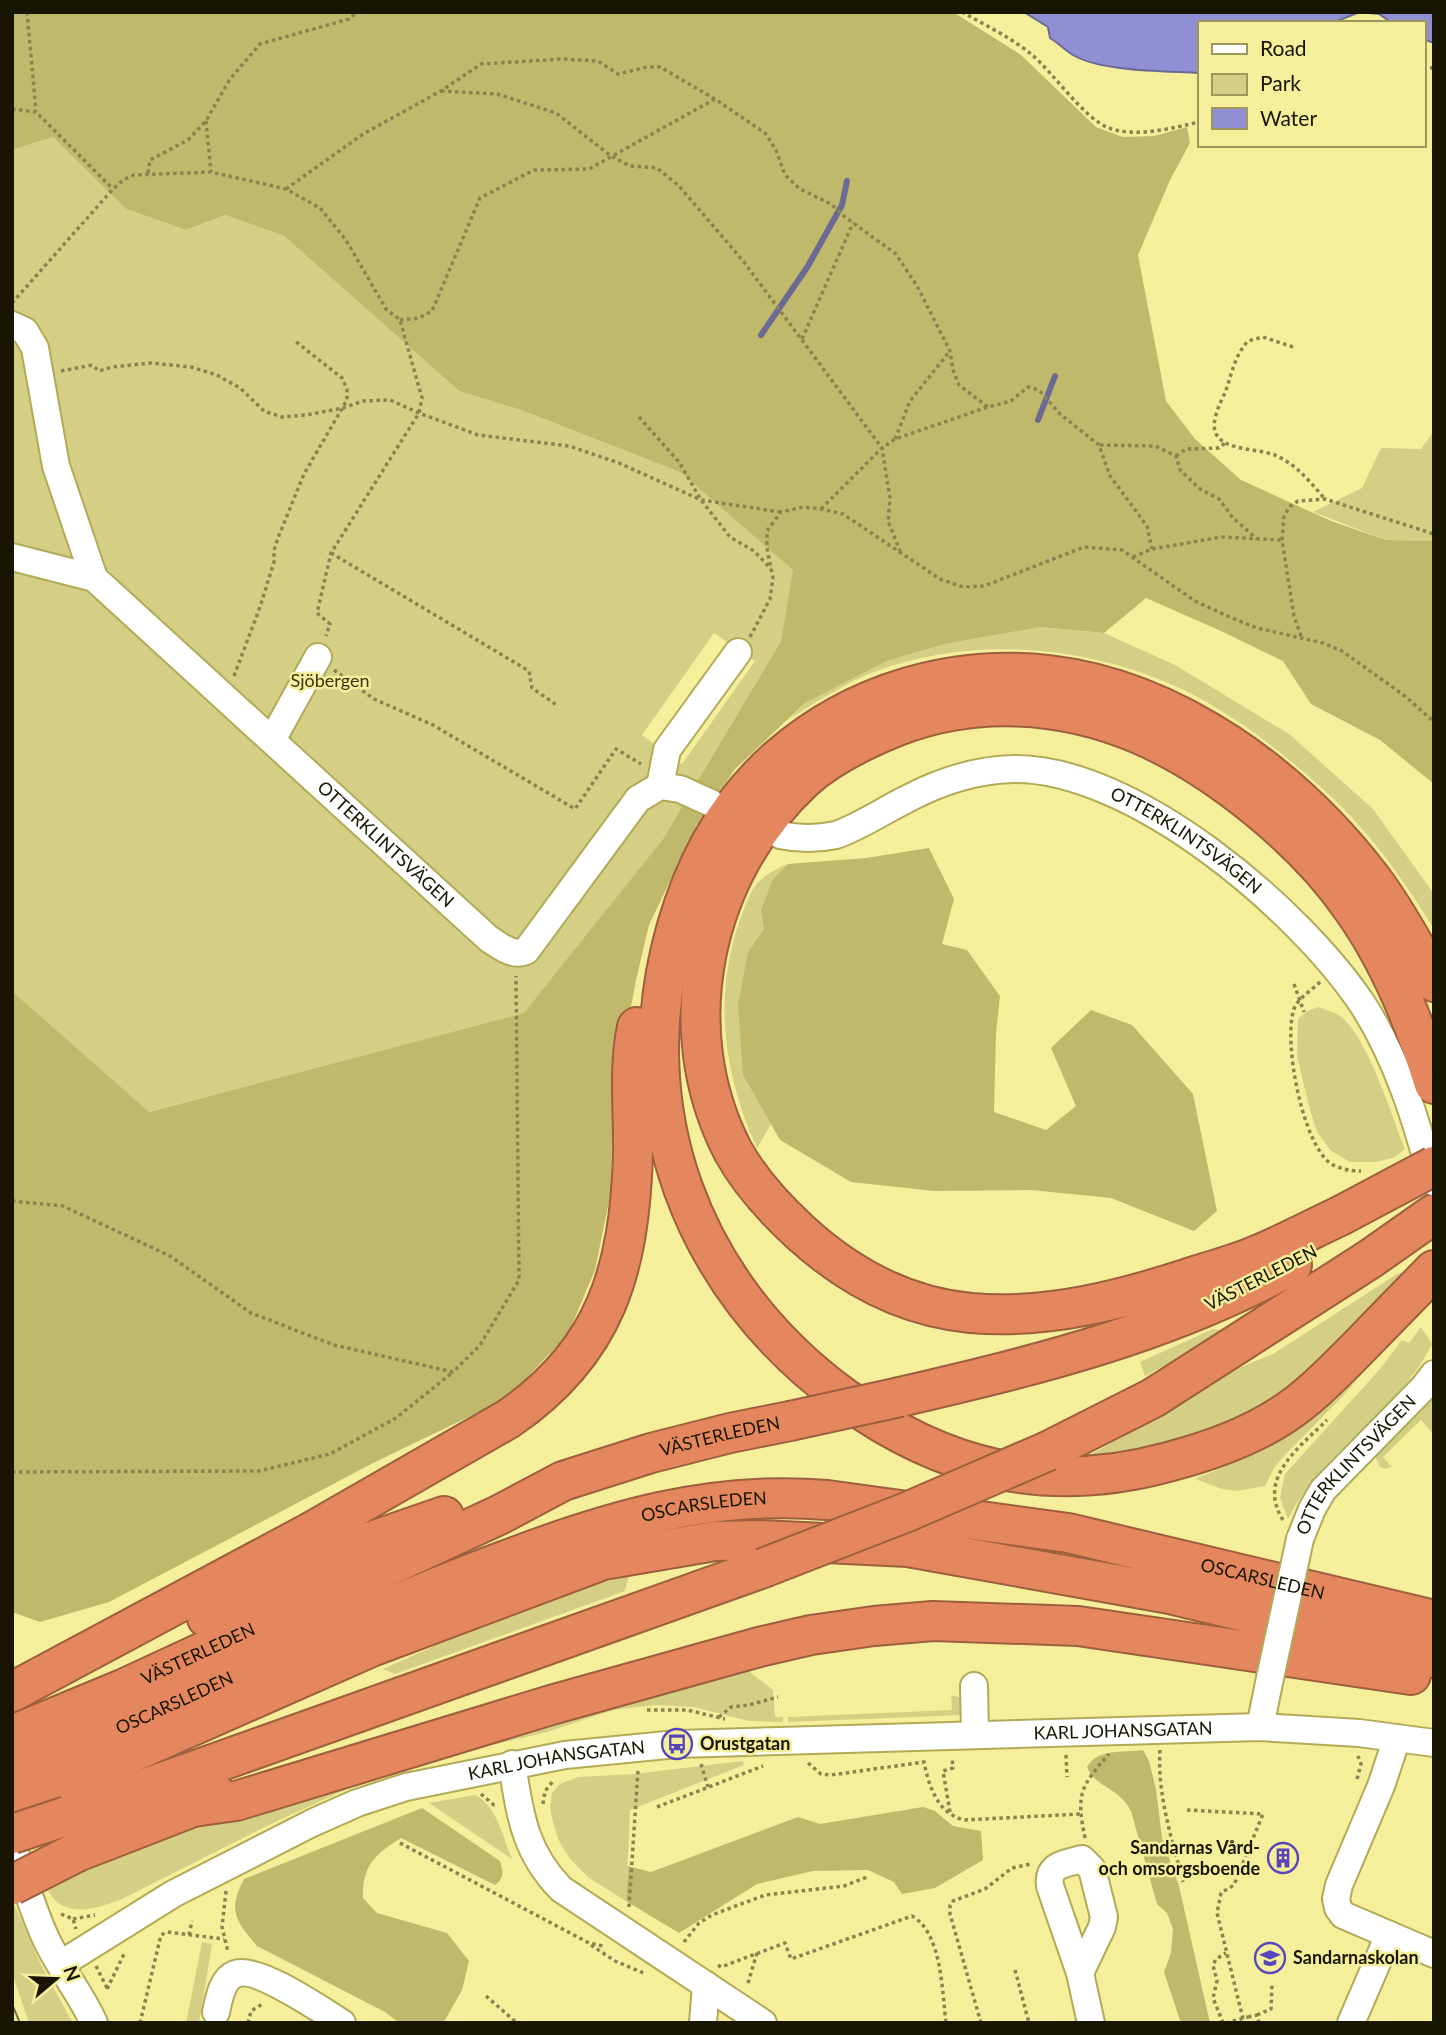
<svg xmlns="http://www.w3.org/2000/svg" width="1446" height="2035" font-family="Lato,sans-serif">
<rect width="100%" height="100%" fill="#f5ee9a"/>
<g fill="#d5cf86" fill-rule="evenodd">
<path d="M53,137L126,209L186,230L225,215L284,236L459,391L521,410L680,472L794,570L781,641L663,839L525,1013L148,1112L12,991V150ZM714,633L755,661L682,764L642,735Z"/>
<polygon points="1434,431 1434,541 1386,540 1313,512 1362,488 1381,448 1421,449"/>
<path d="M1041,627L1104,633L1175,665L1289,734L1373,809L1434,894V929C1411,892 1386,855 1356,822C1341,805 1323,789 1306,774C1269,742 1228,712 1184,690C1088,645 974,635 874,672C845,683 817,702 790,718L805,703L887,661L945,644Z"/>
<path d="M788,864L773,879L764,930L748,952L743,1075L771,1124L757,1148C724,1076 713,999 739,923C751,889 754,878 788,864Z"/>
<path d="M1319,1007C1325,1010 1334,1012 1340,1016C1367,1035 1392,1117 1405,1149L1393,1158L1375,1162H1350L1331,1151L1317,1132L1309,1106L1297,1056L1298,1019L1307,1011Z"/>
<polygon points="1409,1271 1288,1392 1200,1439 1083,1459 1198,1394 1236,1369 1273,1354 1397,1274"/>
<path d="M1421,1327L1432,1344C1399,1412 1323,1449 1288,1519L1280,1498L1285,1474L1380,1369L1402,1340L1409,1343Z"/>
<polygon points="1213,1329 1220,1330 1221,1335 1145,1376 1140,1362"/>
<polygon points="1379,1354 1343,1396 1283,1457 1274,1468 1265,1486 1237,1491 1222,1489 1195,1479 1224,1467 1305,1422"/>
<polygon points="1434,1393 1434,1435 1421,1420 1383,1457 1392,1467 1385,1469 1380,1467 1374,1454"/>
<polygon points="629,1575 625,1591 395,1674 383,1669 468,1631 569,1592"/>
<path d="M742,1666L773,1690L775,1717H783V1722L749,1721L694,1707L656,1705L613,1710L547,1732L466,1751L347,1789L275,1822L122,1899C94,1910 58,1921 45,1883L80,1868L248,1807Z"/>
<polygon points="951,1695 962,1698 964,1715 788,1722 788,1717 952,1710"/>
<polygon points="743,1761 744,1765 630,1810 626,1901 589,1878 570,1859 559,1841 553,1822 550,1808 552,1793 560,1784 578,1777 633,1774"/>
<path d="M475,1795C497,1805 503,1838 512,1859L429,1803Z"/>
<polygon points="12,1899 40,1963 73,2023 29,2023 12,1973"/>
<polygon points="202,1942 212,1944 199,2023 186,2023"/>
</g>
<g fill="#c0b96b">
<polygon points="12,12 953,12 1021,55 1096,127 1123,137 1154,136 1187,127 1190,143 1170,180 1138,255 1166,401 1195,439 1241,480 1331,521 1386,540 1434,541 1434,784 1380,740 1311,704 1283,661 1221,631 1146,598 1104,633 1041,627 945,644 887,661 805,703 735,769 696,827 649,925 636,980 613,1103 611,1191 595,1270 568,1334 508,1398 375,1462 109,1602 40,1622 12,1612 12,991 149,1112 524,1013 663,839 781,641 793,570 680,472 521,410 459,391 284,236 225,215 186,230 126,209 53,137 12,150"/>
<polygon points="929,848 954,899 942,944 967,950 1000,996 996,1033 994,1112 1046,1130 1076,1106 1051,1048 1091,1010 1132,1025 1193,1094 1217,1211 1194,1231 1111,1198 1031,1190 934,1191 851,1182 780,1140 743,1075 738,1005 748,952 764,929 761,910 773,879 788,864 866,858"/>
<path d="M1143,1750L1149,1761L1156,1789L1162,1838L1179,1886L1210,2023H1181L1164,1972L1171,1953L1173,1929L1167,1913L1157,1904L1131,1811C1118,1786 1095,1788 1087,1767C1098,1748 1123,1753 1143,1750Z"/>
<polygon points="923,1807 935,1811 953,1826 981,1831 983,1860 935,1888 902,1894 894,1882 868,1870 813,1871 757,1884 679,1933 626,1901 628,1866 651,1872 798,1817 820,1824"/>
<path d="M422,1808L500,1861C503,1872 505,1878 495,1885L401,1838C375,1854 362,1866 363,1898L377,1913L447,1933L469,1961L462,1990L445,2020L440,2023H399L385,2012L257,1946C236,1921 227,1911 244,1879Z"/>
</g>
<path fill="#908fd4" stroke="#6c6a94" stroke-width="2" d="M1024,12H1434V43L1423,39V23H1392L1379,14L1360,12L1332,23H1199V73C1165,71 1102,72 1073,55C1065,50 1058,43 1050,38L1048,27Z"/>
<g fill="none" stroke-linecap="round" stroke-linejoin="round">
<g stroke="#6c6a94" stroke-width="6">
<polyline points="761,335 808,266 842,205 847,181"/>
<polyline points="1038,420 1055,376"/>
</g>
<g stroke="#b1aa57" stroke-width="30">
<g id="minor">
<path id="s1" d="M12,325L25,331L35,348L56,466L94,578L489,939C500,946 513,957 526,951L638,799L660,786"/>
<polyline points="12,557 94,578"/>
<polyline points="272,740 318,657"/>
<polyline points="711,803 680,789 660,786 667,750 738,652"/>
<path id="s2" d="M780,835C799,839 817,839 836,835C861,826 883,811 907,799C939,782 976,770 1013,769C1133,767 1300,910 1363,1005C1398,1060 1416,1120 1433,1182"/>
<path id="s3" d="M1300,1539L1312,1509L1323,1490L1424,1387L1434,1374"/>
<polyline points="974,1686 975,1734"/>
<polyline points="1260,1727 1270,1678"/>
<polyline points="1397,1738 1381,1786 1339,1885 1336,1899 1338,1908 1343,1915 1434,1954"/>
<path d="M512,1764C520,1814 524,1851 561,1889L763,2023"/>
<path d="M12,1843C23,1876 32,1910 47,1941C61,1970 81,1994 94,2023"/>
<path id="s4" d="M61,1964L173,1894L312,1823L357,1803L406,1787L565,1755L677,1744L1260,1727L1359,1733L1434,1743"/>
<path d="M1080,1973L1102,1927L1104,1917L1092,1869L1082,1859C1065,1864 1047,1864 1050,1886L1080,1973L1091,2023"/>
<path d="M216,2012C219,2000 221,1980 235,1974C256,1965 321,2010 342,2023"/>
<polyline points="703,2023 706,1985"/>
<polyline points="1351,2023 1389,1935"/>
</g>
</g>
<g stroke="#9d5f3e" stroke-width="42">
<g id="highway">
<path d="M1434,982C1415,946 1395,910 1371,878C1294,778 1177,690 1049,675C952,664 854,693 780,757C729,801 696,861 677,926C624,1108 691,1286 843,1397C943,1470 1047,1495 1168,1462C1207,1452 1247,1438 1281,1416C1309,1398 1332,1374 1356,1350C1382,1323 1408,1297 1434,1270"/>
<path d="M1340,1216C1314,1228 1288,1242 1262,1253C1241,1263 1219,1268 1198,1275C1126,1299 1047,1320 971,1313C906,1307 848,1276 800,1232C774,1208 750,1182 733,1151C669,1028 703,873 803,780C828,757 863,740 895,727C974,696 1061,701 1139,734C1216,767 1306,840 1353,909C1390,961 1415,1023 1434,1084"/>
<path d="M900,1397C1037,1365 1166,1334 1292,1265"/>
<polyline points="1048,1451 1153,1398 1370,1259 1434,1214"/>
<polyline points="207,1618 337,1553 444,1516"/>
<path d="M12,1692L311,1532L508,1419C606,1352 629,1270 633,1156C634,1113 628,1070 637,1027"/>
<path id="s5" d="M12,1735L123,1689L499,1515L563,1481L651,1453L730,1433L790,1421"/>
<path id="s6" d="M12,1768C85,1746 154,1713 223,1681C315,1640 407,1597 501,1562C608,1521 711,1490 827,1500L1068,1533L1434,1620"/>
<polyline points="12,1802 52,1788 371,1647 603,1560 715,1541 761,1540 908,1547 1170,1594 1434,1658"/>
<polyline points="193,1807 236,1801 551,1705 759,1647 811,1635 874,1626 933,1621 1078,1626 1411,1675"/>
<polyline points="67,1816 763,1568"/>
<polyline points="77,1852 193,1807 216,1794"/>
</g>
</g>
<g stroke="#89844f" stroke-width="3.5" stroke-dasharray="3.5 3.5" stroke-linecap="butt">
<polyline points="27,12 36,111"/>
<path d="M962,12C985,25 1010,37 1031,54C1054,73 1083,118 1109,128C1135,138 1173,128 1199,122"/>
<polyline points="1423,67 1434,68"/>
<polyline points="441,91 497,94 556,113 611,156 630,166 657,168 679,186 744,262 882,448 890,498 888,521 900,551"/>
<polyline points="12,109 36,112 113,189"/>
<polyline points="206,121 211,172"/>
<polyline points="148,173 150,160 188,140 206,121 230,79 260,44 349,19 357,12"/>
<polyline points="286,189 363,134 441,91 481,64 562,59 598,61 618,74 647,67 660,67 715,99"/>
<polyline points="12,303 113,189 123,180 134,175 211,172 286,189 320,208 346,240 386,309 400,320 422,398 419,413 331,553 317,613 330,624 326,636"/>
<polyline points="400,320 419,318 432,311 480,198 534,170 589,169 715,99 765,133 776,150 785,175 800,189 831,204 845,217 896,254 917,286 950,351 953,370 959,385 988,407"/>
<polyline points="802,339 853,223"/>
<path d="M1293,347L1263,337L1248,341C1235,355 1232,373 1226,390C1223,398 1218,406 1216,415C1204,454 1257,446 1277,456C1298,466 1310,482 1325,499"/>
<polyline points="61,371 92,365 99,371 112,367 151,363 191,367 217,375 240,388 264,411 282,417 306,415 343,408 363,401 390,400 419,413 478,435 569,446 619,463 701,500 781,512"/>
<polyline points="639,417 679,462 701,500 730,537 754,551 771,569"/>
<polyline points="895,439 910,401 950,351"/>
<polyline points="1100,445 1155,446 1176,456 1180,470 1200,489 1219,499 1233,518 1257,539"/>
<polyline points="1176,456 1186,449 1219,448 1225,443"/>
<polyline points="821,509 882,448 895,439 988,407 1011,401 1028,387 1039,390 1060,414 1099,445 1110,476 1147,526 1152,549"/>
<polyline points="331,553 529,671 532,688 558,706"/>
<polyline points="1133,557 1152,549 1222,537 1282,540"/>
<polyline points="1301,636 1294,616 1282,540 1284,517 1289,507 1298,501 1325,499 1434,534"/>
<polyline points="750,637 770,599 773,578 767,548 767,531 781,512 803,507 821,509 843,514 940,579 963,587 984,586 1084,547 1122,550 1195,601 1232,618 1257,628 1323,643 1342,651 1405,696 1434,722"/>
<polyline points="334,670 374,699 433,725 575,809 616,749 641,764"/>
<polyline points="234,676 260,607 274,562 274,550 278,538 304,474 347,400 347,389 342,378 295,341"/>
<path d="M1320,982C1312,990 1298,998 1294,1009C1283,1041 1302,1142 1330,1163C1339,1169 1351,1171 1361,1171"/>
<polyline points="1294,984 1304,1012"/>
<polyline points="12,1201 63,1206 170,1256 251,1313 334,1345 453,1372 480,1345 519,1280 516,976"/>
<polyline points="12,1472 259,1471 330,1454 396,1418 453,1372"/>
<path d="M1283,1520C1256,1478 1300,1447 1327,1420"/>
<polyline points="647,1710 687,1710 725,1719"/>
<polyline points="719,1717 731,1707 749,1705 778,1697"/>
<path d="M1160,1750C1157,1795 1172,1839 1183,1882"/>
<polyline points="1066,1755 1067,1777"/>
<path d="M808,1763L821,1774L831,1775L924,1762C929,1786 937,1813 964,1820L1080,1814"/>
<polyline points="701,1764 708,1787"/>
<polyline points="1357,1779 1361,1764 1358,1756"/>
<polyline points="481,1794 494,1805 497,1804"/>
<polyline points="543,1804 545,1791 554,1780"/>
<polyline points="657,1807 763,1766"/>
<polyline points="1187,1810 1263,1814 1234,1885 1221,1893 1217,1913 1244,2023"/>
<polyline points="950,1812 943,1771 953,1768 952,1758"/>
<path d="M1085,1838C1076,1794 1080,1787 1109,1754"/>
<polyline points="400,1843 589,1943 603,1946"/>
<polyline points="226,1891 222,1927 228,1952"/>
<polyline points="629,1907 638,1770"/>
<polyline points="61,1914 73,1919 76,1929"/>
<polyline points="73,1919 95,1915"/>
<polyline points="189,1935 192,1921"/>
<polyline points="684,1942 699,1923 712,1915 765,1895 844,1886 867,1877"/>
<polyline points="591,1945 615,1961 646,1974"/>
<path d="M718,1965L721,1967L785,1943L791,1959L912,1916C942,1933 942,1991 946,2023"/>
<polyline points="96,1966 107,1988"/>
<polyline points="1015,1970 1029,2023"/>
<polyline points="748,1983 757,1953"/>
<polyline points="107,1989 125,1952"/>
<polyline points="486,1996 517,2023"/>
<polyline points="1257,2015 1271,2009 1272,1985"/>
<polyline points="1248,2017 1257,2015 1259,2023"/>
<polyline points="140,2023 161,1935 167,1932 224,1939"/>
<polyline points="248,2023 251,2011 264,2003"/>
<polyline points="981,2023 950,1914 950,1905 953,1901 985,1889 1012,1868 1031,1864"/>
<polyline points="1223,2023 1213,1998 1217,1981 1213,1965 1216,1959 1226,1953"/>
</g>
<use href="#minor" stroke="#fff" stroke-width="26"/>
<use href="#highway" stroke="#e4875f" stroke-width="38"/>
<polyline stroke="#7a7544" stroke-width="2" points="12,2004 20,2023"/>
<g stroke="#b1aa57" stroke-width="30" stroke-linecap="butt">
<polyline id="minor-bridge" points="1270,1678 1300,1539"/>
</g>
<g stroke="#9d5f3e" stroke-width="42" stroke-linecap="butt">
<g id="highway-bridge">
<polyline points="1340,1216 1434,1166"/>
<polyline points="790,1421 900,1397"/>
<polyline points="763,1568 907,1512 1048,1451"/>
<polyline points="12,1834 67,1816"/>
<polyline points="12,1885 77,1852"/>
</g>
</g>
<polyline stroke="#89844f" stroke-width="3.5" stroke-dasharray="3.5 3.5" stroke-linecap="butt" points="1226,2023 1248,2017"/>
<use href="#minor-bridge" stroke="#fff" stroke-width="26"/>
<use href="#highway-bridge" stroke="#e4875f" stroke-width="38"/>
</g>
<defs>
<g id="bus-ring" transform="scale(1.575)"><circle r="9.5" fill="#f5ee9a" stroke="#5645bd" stroke-width="1.5"/><path d="M-5-6H5V4H4V6H2V4H-2V6H-4V4H-5ZM-3.5-4V0h7V-4ZM-3.5 1.2v1.5H-2V1.2ZM2 1.2v1.5H3.5V1.2Z" fill="#5645bd"/></g>
<g id="building-ring" transform="scale(1.575)"><circle r="9.5" fill="#f5ee9a" stroke="#5645bd" stroke-width="1.5"/><path d="M-4-6H4V6H1V3H-1V6H-4ZM-2.5-4.3h1.7v1.8h-1.7ZM.8-4.3h1.7v1.8H.8ZM-2.5-1h1.7V.8h-1.7ZM.8-1h1.7V.8H.8Z" fill="#5645bd"/></g>
<g id="school-ring" transform="scale(1.575)"><circle r="9.5" fill="#f5ee9a" stroke="#5645bd" stroke-width="1.5"/><path d="M0-5L7-2L0 1L-7-2ZM-4 1L0 2.5L4 1V4Q0 6-4 4Z" fill="#5645bd"/></g>
</defs>
<g fill-rule="evenodd">
<use href="#bus-ring" x="677" y="1744"/>
<use href="#building-ring" x="1283" y="1858"/>
<use href="#school-ring" x="1270" y="1958"/>
</g>
<g text-anchor="middle" stroke-width="5" stroke-linejoin="round" paint-order="stroke">
<g font-size="18" fill="#373311" stroke="#f5ee9a">
<text x="330" y="687">Sjöbergen</text>
</g>
<g font-size="18" fill="#181500" stroke="#f5ee9a">
<text dy="6" stroke="none"><textPath href="#s2" startOffset="438">OTTERKLINTSVÄGEN</textPath></text>
<text dy="6" stroke="none"><textPath href="#s1" startOffset="667">OTTERKLINTSVÄGEN</textPath></text>
<text transform="translate(1261 1278) rotate(-27)" y="6">VÄSTERLEDEN</text>
<text dy="6" stroke="none"><textPath href="#s5" startOffset="770">VÄSTERLEDEN</textPath></text>
<text dy="6" stroke="none"><textPath href="#s3" startOffset="94">OTTERKLINTSVÄGEN</textPath></text>
<text dy="6" stroke="none"><textPath href="#s6" startOffset="742">OSCARSLEDEN</textPath></text>
<text dy="6" stroke="none"><textPath href="#s6" startOffset="1309">OSCARSLEDEN</textPath></text>
<text dy="6" stroke="none"><textPath href="#s5" startOffset="203">VÄSTERLEDEN</textPath></text>
<text dy="6" stroke="none"><textPath href="#s6" startOffset="175">OSCARSLEDEN</textPath></text>
<text dy="6" stroke="none"><textPath href="#s4" startOffset="1110">KARL JOHANSGATAN</textPath></text>
<text dy="6" stroke="none"><textPath href="#s4" startOffset="542">KARL JOHANSGATAN</textPath></text>
</g>
<g font-size="18" font-weight="bold" fill="#181500" stroke="#f5ee9a" text-anchor="start">
<text x="700" y="1750">Orustgatan</text>
<text x="1260" y="1854" text-anchor="end">Sandarnas Vård-<tspan x="1260" dy="21">och omsorgsboende</tspan></text>
<text x="1293" y="1964">Sandarnaskolan</text>
</g>
</g>
<rect width="1446" height="2035" fill="none" stroke="#181500" stroke-width="28"/>
<rect x="1198" y="21" width="228" height="126" fill="#f5ee9a" stroke="#9d975c" stroke-width="2"/>
<rect x="1212" y="44" width="35" height="10" fill="#ffffff" stroke="#9d975c" stroke-width="2"/>
<text x="1260" y="56" font-size="21" fill="#181500">Road</text>
<rect x="1212" y="74" width="35" height="21" fill="#d5cf86" stroke="#9d975c" stroke-width="2"/>
<text x="1260" y="91" font-size="21" fill="#181500">Park</text>
<rect x="1212" y="108" width="35" height="21" fill="#908fd4" stroke="#9d975c" stroke-width="2"/>
<text x="1260" y="126" font-size="21" fill="#181500">Water</text>
<g transform="translate(56 1979) rotate(71)" stroke="#f5ee9a" stroke-width="5" paint-order="stroke">
<path d="M0-5L12 26L0 18L-12 26Z" fill="#181500"/>
<text y="-10" font-size="19" font-weight="bold" text-anchor="middle" fill="#181500">N</text>
</g>
</svg>
